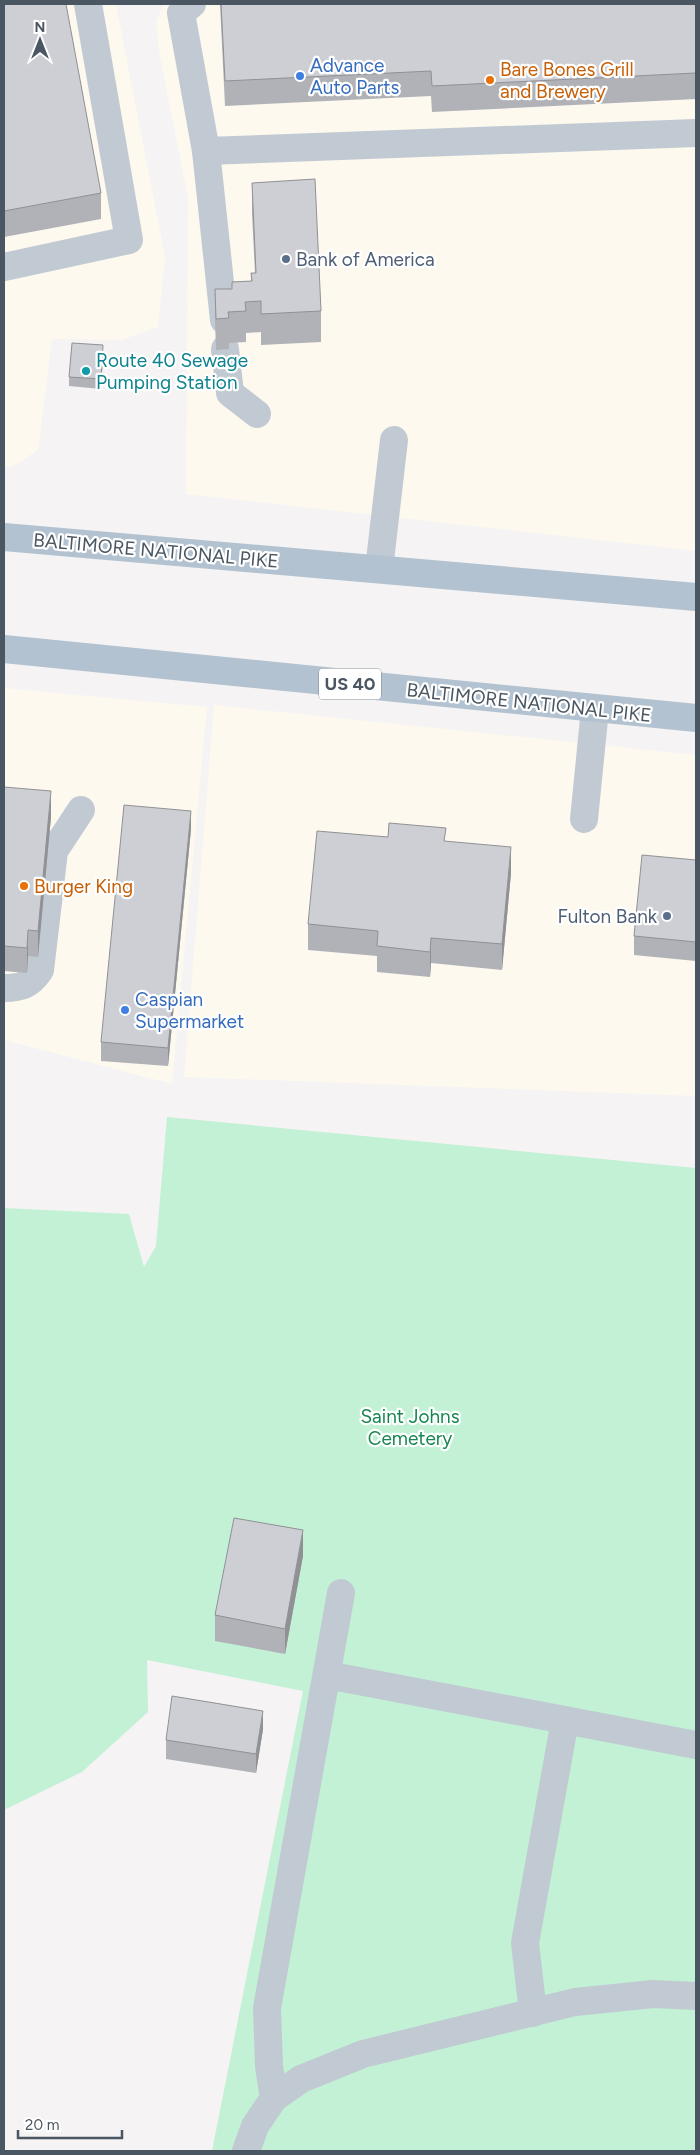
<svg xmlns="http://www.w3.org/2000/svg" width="700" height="2155" font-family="Figtree,sans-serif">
<rect width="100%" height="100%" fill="#f5f3f3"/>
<g fill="#fdf9ef">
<polygon points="4,4 116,4 165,257 158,327 122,340 52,339 38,450 12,467 4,466"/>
<polygon points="164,4 696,4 696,551 186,494 188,198 159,51 156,22"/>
<polygon points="4,688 207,707 172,1084 4,1040"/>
<polygon points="214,705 696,755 696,1096 184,1077"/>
</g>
<polygon fill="#c3f1d5" points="167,1117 696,1168 696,2151 212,2151 303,1691 147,1660 148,1712 82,1772 4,1810 4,1208 129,1214 144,1267 156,1246"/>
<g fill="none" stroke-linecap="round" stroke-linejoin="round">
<g stroke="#c1cad2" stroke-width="28">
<polyline points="192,4 181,13 206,151 224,320"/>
<polyline points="206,151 696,133"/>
<polyline points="4,267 129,240 88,4"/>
<polyline points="225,349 230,393 257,414"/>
<polyline points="379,569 394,440"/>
<polyline points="584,819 595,709"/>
<path d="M4,988C21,988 30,985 40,970L54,851L81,810"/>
<polyline points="327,1675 696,1745"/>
<polyline points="533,2013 525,1943 565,1720"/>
<polyline points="274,2098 269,2066 267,2008 341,1593"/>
<polyline points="246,2151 255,2126 274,2098 301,2079 363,2054 575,2002 653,1994 696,1996"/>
</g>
<g stroke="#b3c2d1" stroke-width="28">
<polyline points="4,537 696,597"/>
<polyline points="4,649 696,718"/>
</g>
</g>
<g fill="#b0b2b7">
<polygon points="4,4 101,193 101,219 4,237"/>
<polygon points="220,4 696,4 696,99 432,112 431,96 225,106"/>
<polygon points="252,183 321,311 321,342 261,345 261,332 246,333 246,342 229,343 229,349 216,350 215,320 215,289 232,289 232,282 251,281 251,273 255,273 252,214"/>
<polygon points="103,355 101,389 69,386 69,377"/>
<polygon points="4,787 51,817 38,957 28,956 27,973 4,971"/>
<polygon points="191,829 168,1066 101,1061 101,1042"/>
<polygon points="388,837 446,841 511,873 502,970 431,963 430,977 377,972 377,956 308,950 308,924"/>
<polygon points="696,860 696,961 634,955 634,936"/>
<polygon points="303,1556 285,1654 215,1641 215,1615"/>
<polygon points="263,1729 256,1773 166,1759 166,1740"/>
</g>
<g fill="#909195">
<polygon points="103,345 103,355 101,389 101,379"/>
<polygon points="51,791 51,817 38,957 38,931"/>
<polygon points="191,811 191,829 168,1066 168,1048"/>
<polygon points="511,847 511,873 502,970 502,944"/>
<polygon points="28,930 28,956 27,973 27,948"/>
<polygon points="431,938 431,963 430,977 430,952"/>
<polygon points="303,1530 303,1556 285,1654 285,1629"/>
<polygon points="263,1711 263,1729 256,1773 256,1754"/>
</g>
<g fill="#cdcfd5" stroke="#909195">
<polygon points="4,4 66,4 101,193 4,211"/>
<polygon points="221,4 696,4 696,73 432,86 431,71 225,81"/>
<polygon points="315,179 321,311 261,314 261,301 245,302 246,311 228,312 229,318 216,319 215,289 232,289 232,282 252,281 251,273 256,273 252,183"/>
<polygon points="72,343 103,345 101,379 69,377"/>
<polygon points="4,787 51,791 38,931 28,930 27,948 4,946"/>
<polygon points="124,805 191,811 168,1048 101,1042"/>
<polygon points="389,823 446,828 444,841 511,847 502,944 431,938 430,952 377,946 378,931 308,924 317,831 388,837"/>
<polygon points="642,855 696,860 696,942 634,936"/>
<polygon points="234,1518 303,1530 285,1629 215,1615"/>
<polygon points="172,1696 263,1711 256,1754 166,1740"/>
</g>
<g fill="#3f7fe0" stroke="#fff" stroke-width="2">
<circle cx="300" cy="76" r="5"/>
<circle cx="125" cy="1010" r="5"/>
</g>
<g fill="#e8710a" stroke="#fff" stroke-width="2">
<circle cx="490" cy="80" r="5"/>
<circle cx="24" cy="886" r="5"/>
</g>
<g fill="#5c6f8a" stroke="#fff" stroke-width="2">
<circle cx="286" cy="259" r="5"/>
<circle cx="667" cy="916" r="5"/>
</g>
<circle fill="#0f9aa8" stroke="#fff" stroke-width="2" cx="86" cy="371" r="5"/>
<g text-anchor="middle" stroke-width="4.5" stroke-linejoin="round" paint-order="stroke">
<rect fill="#fff" stroke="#808990" stroke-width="1" x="319" y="668.5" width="62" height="31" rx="4"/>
<g font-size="18" font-weight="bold" fill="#4a5661">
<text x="350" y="690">US 40</text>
</g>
<g font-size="19" fill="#366cbe" stroke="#fff" text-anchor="start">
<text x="310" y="72">Advance<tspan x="310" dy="22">Auto Parts</tspan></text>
<text x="135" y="1006">Caspian<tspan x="135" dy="22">Supermarket</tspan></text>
</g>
<g font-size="19" fill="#c56008" stroke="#fff" text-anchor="start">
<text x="500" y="76">Bare Bones Grill<tspan x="500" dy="22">and Brewery</tspan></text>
<text x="34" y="893">Burger King</text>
</g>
<g font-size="19" fill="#4e5e75" stroke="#fff" text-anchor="start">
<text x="296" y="266">Bank of America</text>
<text x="657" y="923" text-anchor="end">Fulton Bank</text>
</g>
<g font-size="19" fill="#0d838f" stroke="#fff" text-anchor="start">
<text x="96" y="367">Route 40 Sewage<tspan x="96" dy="22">Pumping Station</tspan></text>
</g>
<g font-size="19" fill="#4a5661" stroke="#fff">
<text transform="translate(156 550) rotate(5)" y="7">BALTIMORE NATIONAL PIKE</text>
<text transform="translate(529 702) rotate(6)" y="7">BALTIMORE NATIONAL PIKE</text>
</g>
<g font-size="19" fill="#17864f" stroke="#fff">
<text x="410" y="1423">Saint Johns<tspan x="410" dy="22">Cemetery</tspan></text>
</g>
</g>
<rect width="700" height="2155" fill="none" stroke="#4a5661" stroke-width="10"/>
<g transform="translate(40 40)" stroke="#ffffff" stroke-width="4" paint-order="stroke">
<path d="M0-4L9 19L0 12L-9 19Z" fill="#4a5661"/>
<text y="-8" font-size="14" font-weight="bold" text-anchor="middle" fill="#4a5661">N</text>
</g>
<path d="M18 2130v8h104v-8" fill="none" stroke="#4a5661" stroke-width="2.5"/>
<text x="25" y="2130" font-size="15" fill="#4a5661" stroke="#ffffff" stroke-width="4" paint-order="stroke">20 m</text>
</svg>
